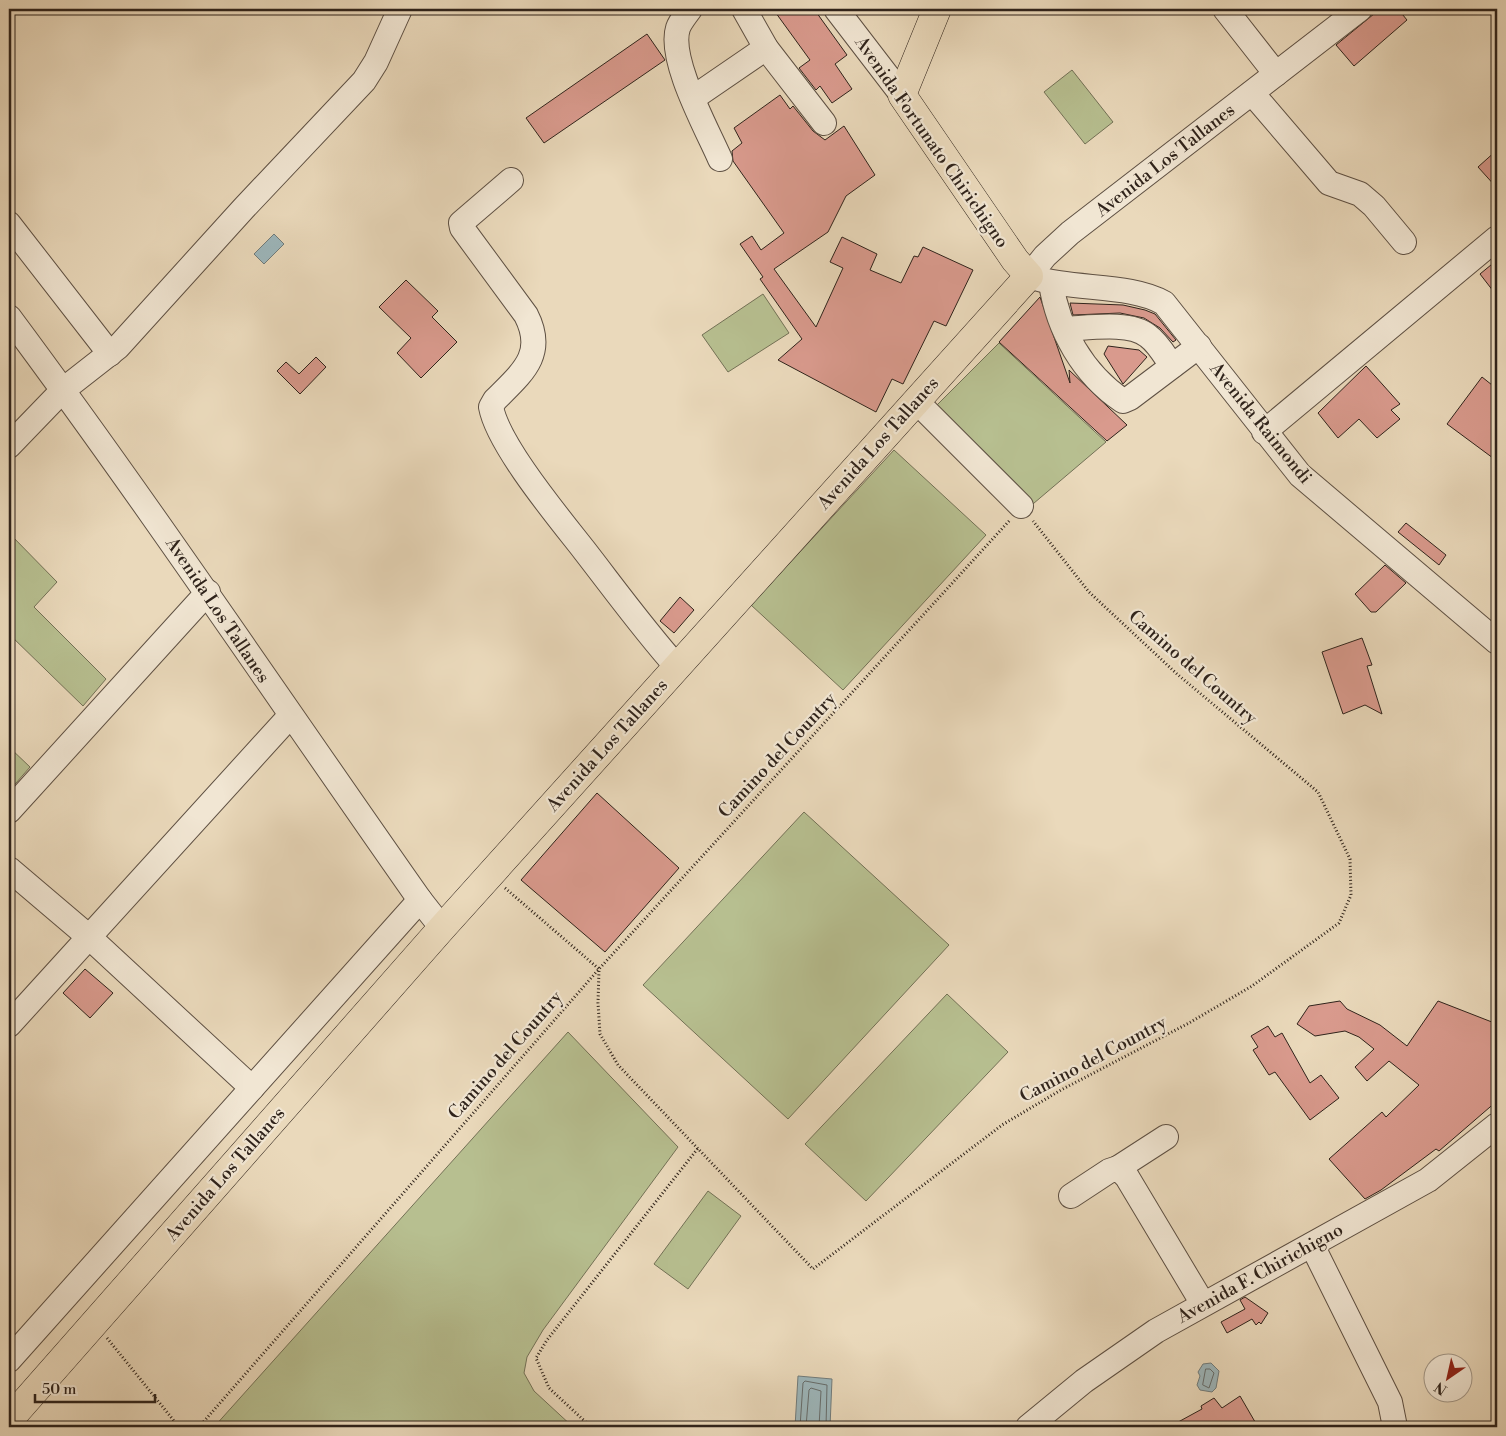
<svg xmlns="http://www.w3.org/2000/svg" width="1506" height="1436" font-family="'Libre Bodoni',serif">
<rect width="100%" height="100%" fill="#ead9bb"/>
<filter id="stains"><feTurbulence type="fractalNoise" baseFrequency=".004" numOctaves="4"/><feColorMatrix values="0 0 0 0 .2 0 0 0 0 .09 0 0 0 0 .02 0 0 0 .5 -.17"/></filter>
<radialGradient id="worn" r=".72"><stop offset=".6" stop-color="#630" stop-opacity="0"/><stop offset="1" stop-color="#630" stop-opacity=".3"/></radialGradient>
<g fill="#b7bf90" stroke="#737156">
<polygon points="1072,70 1113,122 1085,144 1044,92"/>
<polygon points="763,294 789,333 728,372 702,335"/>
<polygon points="999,343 1106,442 1027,509 932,410"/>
<polygon points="894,450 986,535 843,690 751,605"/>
<polygon points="9,533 57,582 34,607 106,679 83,706 9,634"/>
<polygon points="9,747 30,767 9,791"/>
<polygon points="804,812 949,945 788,1119 643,985"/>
<polygon points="947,994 1008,1052 866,1201 805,1144"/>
<polygon points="568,1032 678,1147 543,1330 527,1357 524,1373 534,1391 573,1427 214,1427"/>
<polygon points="708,1191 741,1216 688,1289 654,1264"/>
</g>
<g fill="#9db7bc" stroke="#717c7c">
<polygon points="274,234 284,244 264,264 254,254"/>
<polygon points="1211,1363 1219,1371 1216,1388 1212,1392 1200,1390 1197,1385 1200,1376 1198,1372 1203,1364"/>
<polygon points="798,1376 832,1379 830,1427 795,1427"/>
</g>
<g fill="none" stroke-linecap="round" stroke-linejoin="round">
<g stroke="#666d6c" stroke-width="1">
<polygon points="1206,1369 1210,1369 1214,1373 1209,1388 1203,1385"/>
<polyline points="800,1427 803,1383 805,1381 827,1385 826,1427"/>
<polyline points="806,1427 809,1390 811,1388 821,1391 819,1427"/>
</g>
</g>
<g fill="#d99a8d" stroke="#2f231b">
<polygon points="773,9 814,9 847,55 835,64 852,89 832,103 820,86 816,90 799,68 810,60"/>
<polygon points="1380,9 1398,9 1407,20 1354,66 1336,45"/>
<polygon points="647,34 665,60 544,143 526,118"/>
<polygon points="780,95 790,109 793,106 813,131 825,140 844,126 875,175 846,196 828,232 774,269 816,327 843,268 830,262 842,237 877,254 870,270 901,283 914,256 918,257 923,247 973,270 946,326 934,321 903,384 892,379 876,412 778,360 802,339 760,279 763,277 740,244 752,236 761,250 784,233 733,161 732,151 742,143 734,128"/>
<polygon points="1497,150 1497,188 1478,167"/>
<polygon points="1497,260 1497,296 1480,274"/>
<polygon points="406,280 438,311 432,317 457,342 421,378 397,353 411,338 379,307"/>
<polygon points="1040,297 1070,383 1069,370 1127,425 1107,441 999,342"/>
<polygon points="1070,303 1123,305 1145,310 1155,314 1176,340 1173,342 1160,328 1144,318 1120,313 1073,315"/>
<polygon points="1108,346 1139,350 1147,357 1123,384 1104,354"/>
<polygon points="316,357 326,367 300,394 277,371 286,362 299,374"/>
<polygon points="1366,366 1400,404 1391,410 1400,419 1377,438 1359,419 1338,438 1318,413"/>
<polygon points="1482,377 1497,389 1497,461 1447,424"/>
<polygon points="1406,523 1446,555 1439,565 1398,532"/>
<polygon points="1385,565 1406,583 1376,612 1371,612 1355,594"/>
<polygon points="680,597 694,610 674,633 660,621"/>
<polygon points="1362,638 1372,665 1367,666 1382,714 1365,705 1343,714 1322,652"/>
<polygon points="597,793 679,868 605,952 521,880"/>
<polygon points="85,969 113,993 90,1018 63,993"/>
<polygon points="1340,1001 1347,1009 1380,1025 1407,1046 1438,1001 1497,1024 1497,1101 1439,1151 1436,1149 1381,1190 1365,1199 1329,1159 1382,1112 1386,1117 1419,1085 1389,1061 1367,1081 1355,1067 1374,1049 1359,1037 1345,1031 1315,1036 1297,1024 1309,1006"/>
<polygon points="1268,1026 1275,1037 1282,1033 1310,1083 1321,1075 1339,1098 1310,1120 1275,1072 1269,1075 1253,1050 1258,1047 1251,1036"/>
<polygon points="1245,1297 1268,1313 1261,1324 1259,1322 1256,1325 1252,1319 1227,1333 1221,1322 1245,1309 1240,1300"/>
<polygon points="1240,1396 1258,1427 1169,1427 1202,1409 1201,1406 1214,1398 1222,1408"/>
</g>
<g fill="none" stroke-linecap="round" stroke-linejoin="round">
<g stroke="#5e5043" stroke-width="26">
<g id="minor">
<path d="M690,9C686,15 680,22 678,28C668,59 707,129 720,159"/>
<polyline points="744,9 766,48 824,123"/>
<polyline points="836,9 902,95"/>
<polyline points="1225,9 1276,74"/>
<path d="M1360,9L1070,233L1045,256L1029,276C1071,291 1129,283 1164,303L1300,475L1497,642"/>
<polyline points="1252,93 1329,183 1360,194 1374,206 1404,242"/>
<polyline points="693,98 766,48"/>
<path d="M511,180L461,223L462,228L526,315C546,354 523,372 495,400L491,407C498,445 559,518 584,550C615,590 644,630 677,667"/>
<polyline points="9,224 110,354"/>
<path d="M1051,283C1058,330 1083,374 1123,401L1130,398L1199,346"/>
<path d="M9,317C151,508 283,705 420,900L442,928"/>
<path d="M1065,329C1088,328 1130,321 1148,336C1158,343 1165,356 1172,366"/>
<polyline points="916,401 1021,506"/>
<polyline points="1264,432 1497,238"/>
<polyline points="9,446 63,390 118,347 244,208 364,81 376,62 400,9"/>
<polyline points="9,811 208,592"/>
<polyline points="9,869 89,937 252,1088"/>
<polyline points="9,1025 290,716"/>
<polyline points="1118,1168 1166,1137"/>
<polyline points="1071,1196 1109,1171 1118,1168 1127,1177 1203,1304"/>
<polyline points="1312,1245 1390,1402 1395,1427"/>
<polyline points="9,1360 420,900"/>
<polyline points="1028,1427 1084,1381 1156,1331 1428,1180 1497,1125"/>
</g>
</g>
<g stroke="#2f231b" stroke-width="29">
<polyline id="major" points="9,1420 442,928 1029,276 1015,260 902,95 937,9"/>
</g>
<g stroke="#2f231b" stroke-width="3" stroke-dasharray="1 2.5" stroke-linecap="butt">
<polyline points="505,888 599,969 598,1003 600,1034 618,1065 813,1269 1002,1125 1061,1090 1189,1023 1252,986 1339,923 1351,895 1350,859 1318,792 1177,674 1089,592 1033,521"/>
<polyline points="107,1338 179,1427"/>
<polyline points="199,1427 599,969 1010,520"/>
<polyline points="591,1427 549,1388 536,1358 547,1340 699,1147"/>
</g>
<use href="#minor" stroke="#f1e6d3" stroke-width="24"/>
<use href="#major" stroke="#ead9bb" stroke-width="28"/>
</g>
<g text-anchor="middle" stroke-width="4.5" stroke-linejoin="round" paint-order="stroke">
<g font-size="18" fill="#2f231b" stroke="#f1e6d3">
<text transform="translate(932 142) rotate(55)" y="6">Avenida Fortunato Chirichigno</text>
<text transform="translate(1165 160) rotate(-38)" y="6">Avenida Los Tallanes</text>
<text transform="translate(1261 423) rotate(51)" y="6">Avenida Raimondi</text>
<text transform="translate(878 443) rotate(-48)" y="6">Avenida Los Tallanes</text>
<text transform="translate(218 610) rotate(56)" y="6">Avenida Los Tallanes</text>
<text transform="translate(1193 667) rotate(41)" y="6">Camino del Country</text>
<text transform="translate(607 745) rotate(-48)" y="6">Avenida Los Tallanes</text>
<text transform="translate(777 755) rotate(-47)" y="6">Camino del Country</text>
<text transform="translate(505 1055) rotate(-49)" y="6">Camino del Country</text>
<text transform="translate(1093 1059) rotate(-28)" y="6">Camino del Country</text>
<text transform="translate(225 1174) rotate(-49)" y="6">Avenida Los Tallanes</text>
<text transform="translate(1260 1273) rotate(-29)" y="6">Avenida F. Chirichigno</text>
</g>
</g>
<rect width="1506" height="1436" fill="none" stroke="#ead9bb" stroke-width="30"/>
<rect x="10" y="10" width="1486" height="1416" fill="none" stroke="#2f231b" stroke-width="2.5"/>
<rect x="15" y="15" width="1476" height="1406" fill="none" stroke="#2f231b"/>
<g transform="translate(1448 1378) rotate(214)"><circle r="24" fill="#f1e6d3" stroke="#a39889"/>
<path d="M0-4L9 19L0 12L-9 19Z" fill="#8f2418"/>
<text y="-8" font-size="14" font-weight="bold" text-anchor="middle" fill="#2f231b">N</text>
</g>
<path d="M35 1394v8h120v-8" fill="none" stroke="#2f231b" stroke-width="2.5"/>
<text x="42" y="1394" font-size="15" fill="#2f231b" stroke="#f1e6d3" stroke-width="4" paint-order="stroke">50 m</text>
<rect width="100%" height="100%" filter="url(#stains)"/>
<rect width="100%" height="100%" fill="url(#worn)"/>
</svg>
